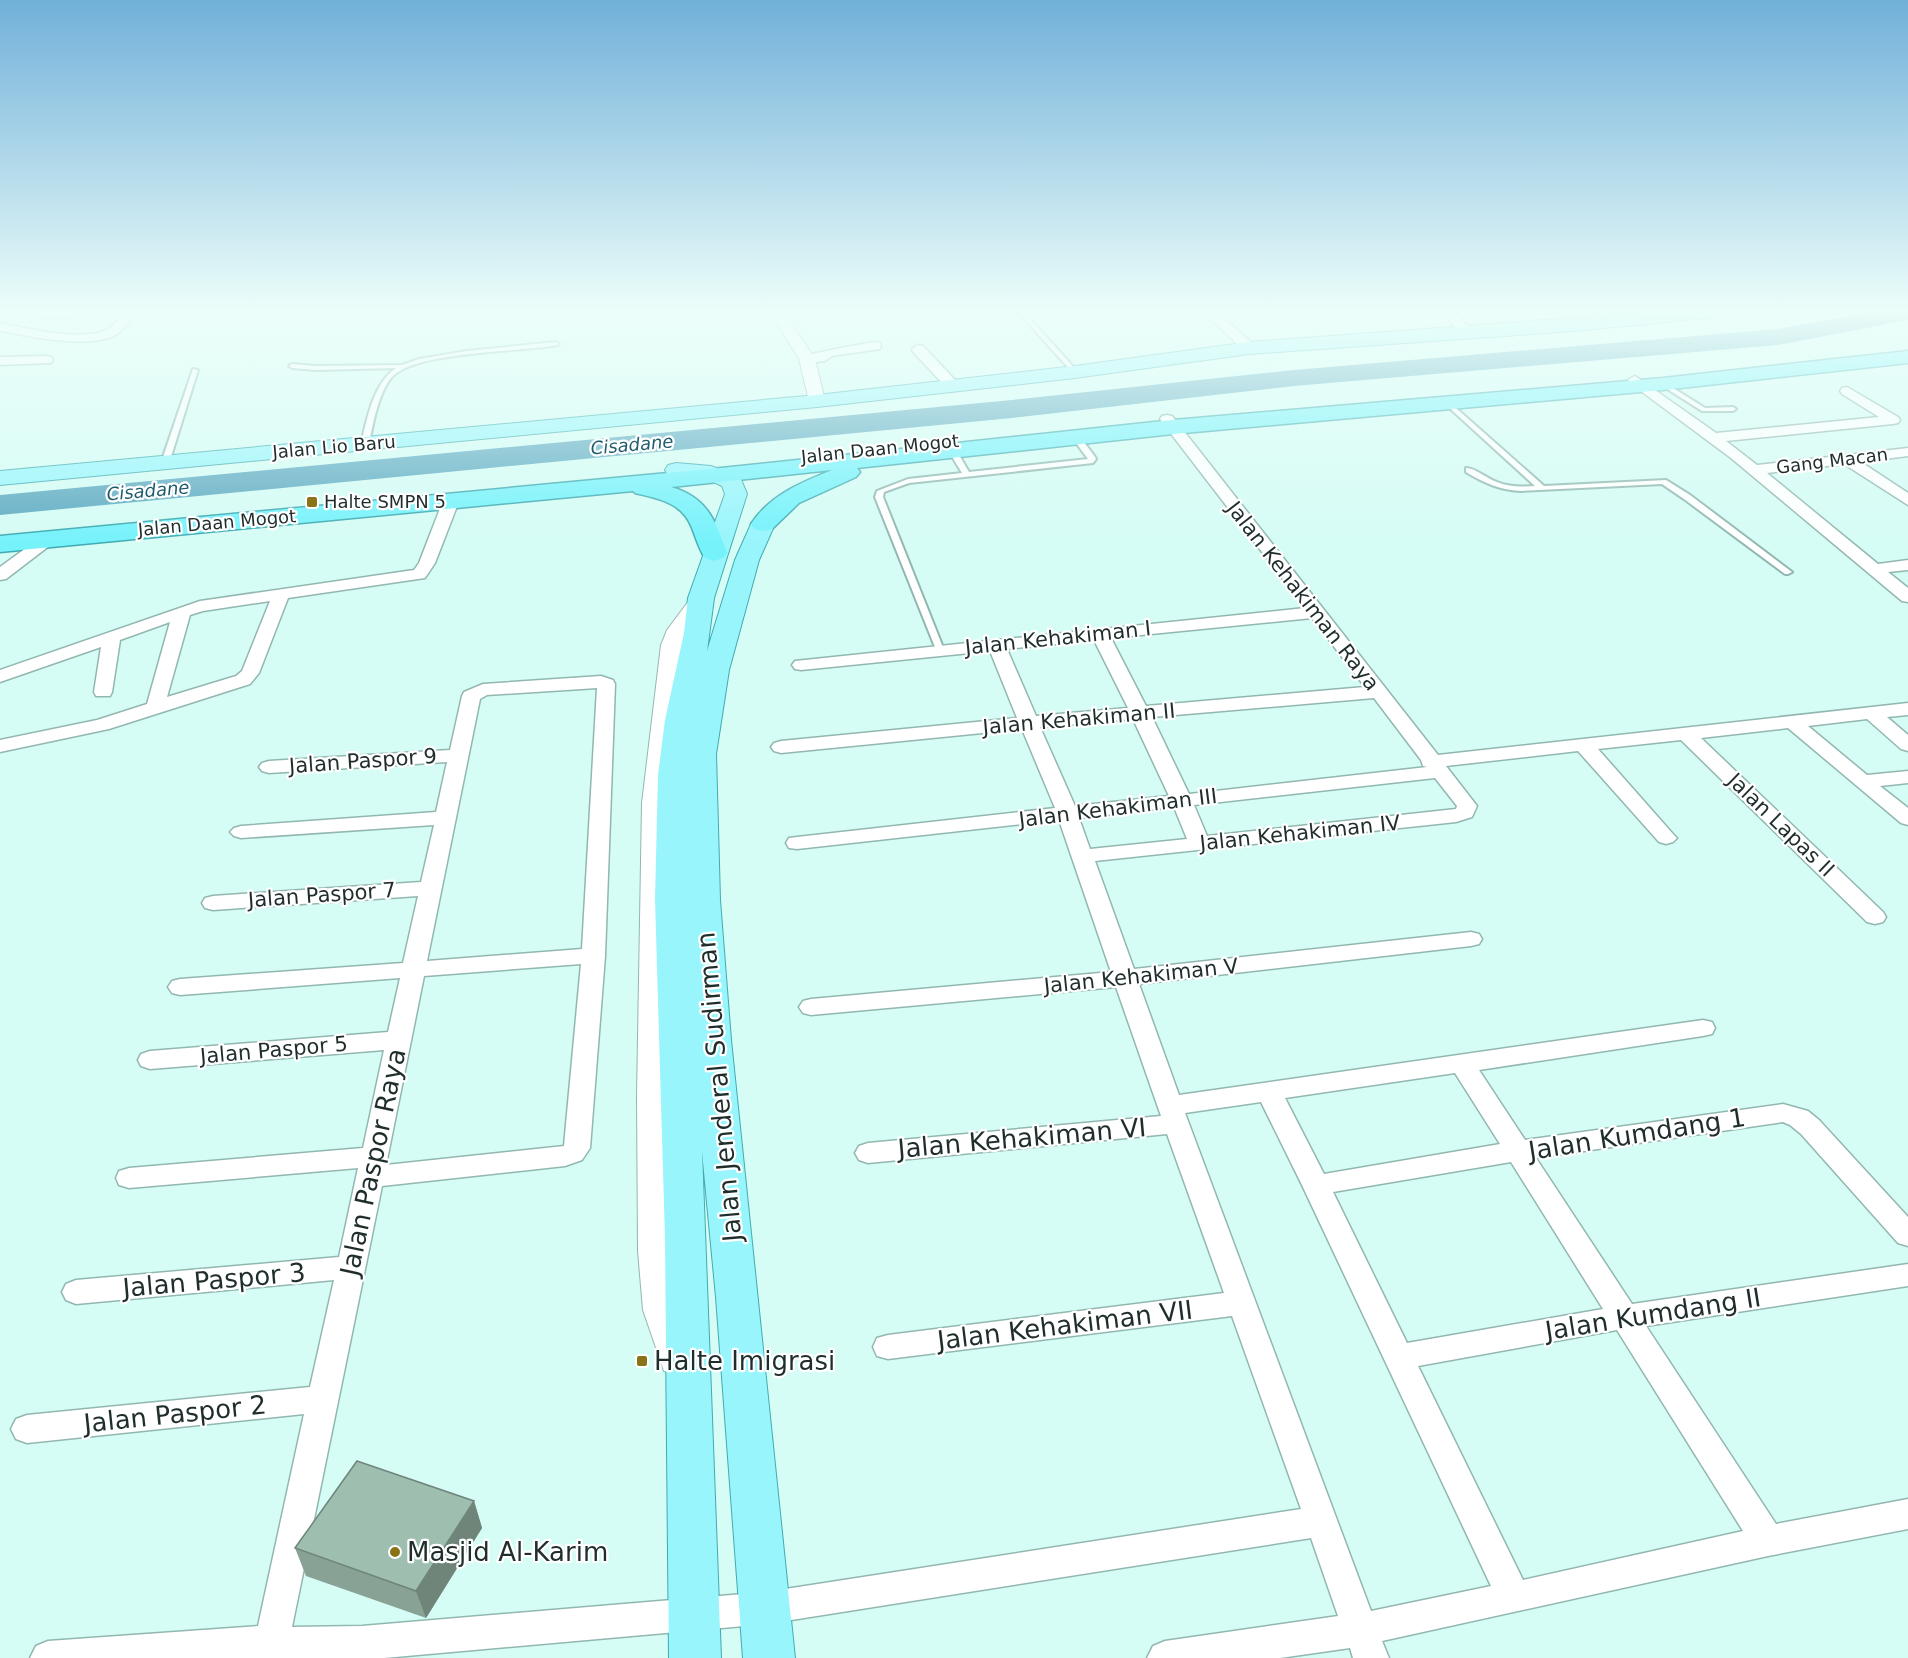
<svg xmlns="http://www.w3.org/2000/svg" width="1908" height="1658" font-family="'DejaVu Sans',sans-serif">
<rect width="100%" height="100%" fill="#d5fcf5"/>
<g fill="none" stroke-linecap="round" stroke-linejoin="round">
<polygon fill="#5fabc2" fill-rule="evenodd" points="1870,312 1908,312 1908,320 1778,345 1294,386 1012,418 0,515 0,495 1012,400 1294,370 1778,329"/>
<g stroke="#92b7b1" stroke-width="4">
<g id="service">
<polygon points="1018,312 1024,312 1077,371 1077,373 1073,373"/>
<polygon points="1596,312 1603,312 1620,321 1615,322"/>
<path d="M556,342L559,344L558,345C522,352 413,351 391,378C378,395 373,423 369,444L365,446L361,444C367,419 373,384 396,368L316,370L292,368L289,366L292,364L316,366L402,365L419,359L467,351Z"/>
<polygon points="193,369 198,370 169,463 162,465 161,463"/>
<polygon points="1661,383 1665,383 1705,408 1733,407 1736,409 1733,411 1702,411 1661,385"/>
<path d="M1444,401H1448L1544,486L1666,480L1690,495L1792,572L1788,574H1785L1684,499L1662,484L1521,491C1500,490 1484,483 1466,472V468C1476,468 1487,479 1497,482C1509,487 1522,487 1535,486L1444,403Z"/>
<polygon points="1072,434 1078,434 1095,457 1096,459 1093,463 909,483 884,492 883,497 944,650 943,652 937,652 875,497 877,491 908,479 962,473 948,450 952,448 955,448 969,472 1088,459 1071,436"/>
</g>
</g>
<g stroke="#92b7b1" stroke-width="3">
<g id="minor">
<path d="M25,312H84C75,320 34,320 25,312Z"/>
<path d="M123,312H135C131,318 127,326 121,331C97,352 29,336 0,331V323C26,328 89,344 111,327C116,323 120,317 123,312Z"/>
<polygon points="1204,312 1217,312 1254,345 1255,348 1254,351 1244,351"/>
<polygon points="1443,312 1455,312 1471,331 1469,334 1461,334"/>
<path d="M875,342L880,343L881,346L880,349L832,356L825,361L807,363L800,359L802,356C826,351 849,346 875,342Z"/>
<polygon points="918,345 923,346 957,382 959,385 957,388 947,388 913,352 912,349"/>
<polygon points="46,356 51,357 53,360 51,363 0,365 0,357"/>
<polygon points="1635,376 1716,433 1879,417 1842,394 1840,391 1842,388 1847,387 1898,417 1900,420 1898,423 1893,424 1726,441 1757,465 1908,448 1908,456 1861,462 1908,493 1908,505 1844,464 1767,473 1878,564 1908,560 1908,570 1888,572 1908,588 1908,602 1902,601 1731,458 1630,383 1628,380"/>
<path d="M1167,415L1172,416L1438,755L1908,703V715L1887,717L1908,735V751L1901,749L1867,719L1808,726L1867,775L1908,771V783L1880,786L1908,808V825L1901,823L1788,728L1701,738L1883,912L1886,917L1883,922L1875,924L1867,922L1681,740L1598,749L1673,834L1677,838L1673,842L1666,844L1659,842L1578,751L1446,766L1477,806L1472,817L1456,822L1095,861L1134,969L1471,932L1479,934L1482,939L1479,944L1471,946L1139,984L1179,1095L1703,1020L1712,1022L1715,1028L1712,1034L1703,1036L1479,1070L1525,1140L1783,1104L1808,1111L1819,1120L1908,1217V1246L1898,1243L1801,1134L1790,1125L1783,1122L1536,1158L1632,1304L1908,1264V1286L1646,1326L1776,1524L1908,1499V1529L1768,1556L1382,1641L1389,1658H1353L1350,1648L1280,1658H1147L1153,1646L1165,1641L1338,1616L1311,1538L766,1624L384,1658H30L36,1646L48,1641L258,1626L304,1414L27,1443L16,1439L11,1429L16,1419L27,1415L310,1387L334,1280L76,1304L66,1300L62,1292L66,1284L76,1280L339,1257L358,1168L129,1188L119,1185L116,1178L119,1171L129,1168L363,1148L384,1050L150,1069L141,1066L138,1060L141,1054L150,1051L388,1032L400,978L180,995L172,993L168,987L172,981L180,979L403,963L418,896L213,910L205,908L202,903L205,898L213,896L421,882L434,825L241,838L234,836L230,832L234,828L241,826L436,812L447,762L269,773L262,771L259,767L262,763L269,761L450,750L462,696L464,692L483,684L601,676L613,680L615,684L605,956L590,1148L582,1160L565,1166L382,1186L292,1627L362,1626L766,1592L1301,1509L1232,1316L888,1359L877,1356L873,1347L877,1338L888,1335L1224,1293L1167,1134L868,1163L859,1160L855,1153L859,1146L868,1143L1161,1116L1116,987L811,1015L803,1013L799,1007L803,1001L811,999L1111,972L1059,820L797,849L789,848L786,843L789,838L797,837L1055,808L1022,729L781,753L774,751L771,747L774,743L781,741L1017,718L990,651L801,670L795,669L792,665L795,661L1305,608L1162,422L1160,419L1162,416ZM1312,618L1365,687L1146,706L1111,638ZM1094,640L1128,708L1036,716L1007,649ZM597,688L582,949L427,961L480,699L487,695ZM1374,698L1421,760L1423,766L1427,767L1189,794L1152,717ZM1133,719L1169,796L1075,806L1040,727ZM1435,778L1457,806L1456,809L1207,836L1194,805ZM1174,807L1187,839L1090,849L1079,818ZM581,964L564,1146L386,1165L424,976ZM1455,1073L1500,1144L1324,1174L1285,1098ZM1261,1102L1302,1185L1491,1586L1371,1611L1185,1113ZM1511,1162L1603,1309L1407,1343L1333,1192ZM1617,1330L1743,1531L1523,1580L1418,1366Z"/>
<path d="M451,496L459,501L435,563L425,578L288,598L259,673L250,684L109,729L0,752V740L97,720L147,704L170,622L120,640L112,692L110,696H96L94,692L101,647L0,682V670L200,601L414,570L419,563L443,501ZM270,601L242,671L236,676L167,697L190,615L203,611Z"/>
<polygon points="47,535 53,537 55,540 53,543 6,579 0,580 0,567 41,537"/>
</g>
</g>
<g stroke="#92b7b1" stroke-width="2">
<g id="tertiary">
<polygon points="770,312 784,312 815,359 825,401 823,405 811,405 809,401 799,359"/>
<polygon points="701,592 708,594 711,598 689,630 683,645 666,803 667,1096 672,1251 679,1310 695,1360 690,1371 677,1375 664,1371 643,1310 638,1251 637,1096 642,803 661,645 667,630 694,594"/>
</g>
</g>
<g stroke="#41abb2" stroke-width="2">
<g id="primary">
<polygon points="1653,312 1716,312 1713,316 1707,318 1574,331 1249,354 1075,378 817,407 0,485 0,471 817,395 1075,366 1249,342"/>
<polygon points="676,463 711,466 740,477 747,494 714,598 707,651 735,560 751,524 755,519 763,517 771,519 775,524 759,560 729,670 716,754 720,900 731,1040 795,1658 743,1658 716,1297 702,1151 721,1658 669,1658 665,1238 655,899 658,775 665,720 684,633 688,598 725,494 722,486 707,479 668,475 665,470 668,465"/>
</g>
</g>
<g stroke="#41abb2" stroke-width="3">
<path id="trunk" d="M1908,351V363L1663,390L1173,434L857,468L860,472L856,477L799,503L772,529L763,531L754,529L751,524C770,495 800,483 832,470L671,487C707,497 715,520 727,553L723,558L714,561L705,558C699,549 696,538 692,528C682,502 659,499 635,493L633,491L0,552V536L721,468L1173,420L1663,378Z"/>
</g>
<use href="#service" fill="#fff" fill-rule="evenodd"/>
<use href="#minor" fill="#fff" fill-rule="evenodd"/>
<use href="#tertiary" fill="#fff" fill-rule="evenodd"/>
<use href="#primary" fill="#98f5fc" fill-rule="evenodd"/>
<use href="#trunk" fill="#76f2fb" fill-rule="evenodd"/>
</g>
<polygon fill="#88a396" points="474,1501 482,1528 426,1618 306,1576 295,1548"/>
<polygon fill="#6f857a" points="474,1501 482,1528 426,1618 416,1591"/>
<polygon fill="#9ebeaf" stroke="#6f857a" stroke-width="1.5" points="357,1461 474,1501 416,1591 295,1548"/>
<linearGradient id="sky" x2="0" y2="1"><stop stop-color="#71b0d9"/><stop offset="0.57" stop-color="#ecfefa"/><stop offset="1" stop-color="#ecfefa" stop-opacity="0"/></linearGradient>
<rect width="1908" height="544" fill="url(#sky)"/>
<g fill="#8a7316" stroke="#fff" stroke-width="2">
<rect x="306" y="496" width="12" height="12" rx="3"/>
<rect x="636" y="1355" width="12" height="12" rx="3"/>
<circle cx="395" cy="1552" r="6"/>
</g>
<g text-anchor="middle" stroke-width="4.5" stroke-linejoin="round" paint-order="stroke">
<g font-size="18" font-style="italic" fill="#1e5c6d" stroke="#fff">
<text transform="translate(632 445) rotate(-5)" y="6">Cisadane</text>
<text transform="translate(148 491) rotate(-5)" y="6">Cisadane</text>
</g>
<g font-size="18" fill="#1f2e2c" stroke="#fff">
<text transform="translate(334 447) rotate(-5)" y="6">Jalan Lio Baru</text>
<text transform="translate(880 449) rotate(-6)" y="6">Jalan Daan Mogot</text>
<text transform="translate(1832 461) rotate(-7)" y="6">Gang Macan</text>
<text transform="translate(217 523) rotate(-5)" y="6">Jalan Daan Mogot</text>
</g>
<g font-size="18" fill="#1f2e2c" stroke="#fff" text-anchor="start">
<text x="324" y="508">Halte SMPN 5</text>
</g>
<g font-size="21" fill="#1f2e2c" stroke="#fff">
<text transform="translate(1303 596) rotate(52)" y="7">Jalan Kehakiman Raya</text>
<text transform="translate(1058 638) rotate(-6)" y="7">Jalan Kehakiman I</text>
<text transform="translate(1079 719) rotate(-5)" y="7">Jalan Kehakiman II</text>
<text transform="translate(363 761) rotate(-4)" y="7">Jalan Paspor 9</text>
<text transform="translate(1118 808) rotate(-7)" y="7">Jalan Kehakiman III</text>
<text transform="translate(1781 825) rotate(44)" y="7">Jalan Lapas II</text>
<text transform="translate(1300 833) rotate(-6)" y="7">Jalan Kehakiman IV</text>
<text transform="translate(322 895) rotate(-4)" y="7">Jalan Paspor 7</text>
<text transform="translate(1141 976) rotate(-6)" y="7">Jalan Kehakiman V</text>
<text transform="translate(274 1050) rotate(-5)" y="7">Jalan Paspor 5</text>
</g>
<g font-size="26" fill="#1f2e2c" stroke="#fff">
<text transform="translate(719 1087) rotate(-95)" y="9">Jalan Jenderal Sudirman</text>
<text transform="translate(1637 1134) rotate(-9)" y="9">Jalan Kumdang 1</text>
<text transform="translate(1022 1138) rotate(-5)" y="9">Jalan Kehakiman VI</text>
<text transform="translate(373 1162) rotate(-78)" y="9">Jalan Paspor Raya</text>
<text transform="translate(214 1280) rotate(-5)" y="9">Jalan Paspor 3</text>
<text transform="translate(1653 1314) rotate(-9)" y="9">Jalan Kumdang II</text>
<text transform="translate(1065 1325) rotate(-7)" y="9">Jalan Kehakiman VII</text>
<text transform="translate(175 1414) rotate(-6)" y="9">Jalan Paspor 2</text>
</g>
<g font-size="26" fill="#1f2e2c" stroke="#fff" text-anchor="start">
<text x="654" y="1370">Halte Imigrasi</text>
<text x="407" y="1561">Masjid Al-Karim</text>
</g>
</g>
</svg>
